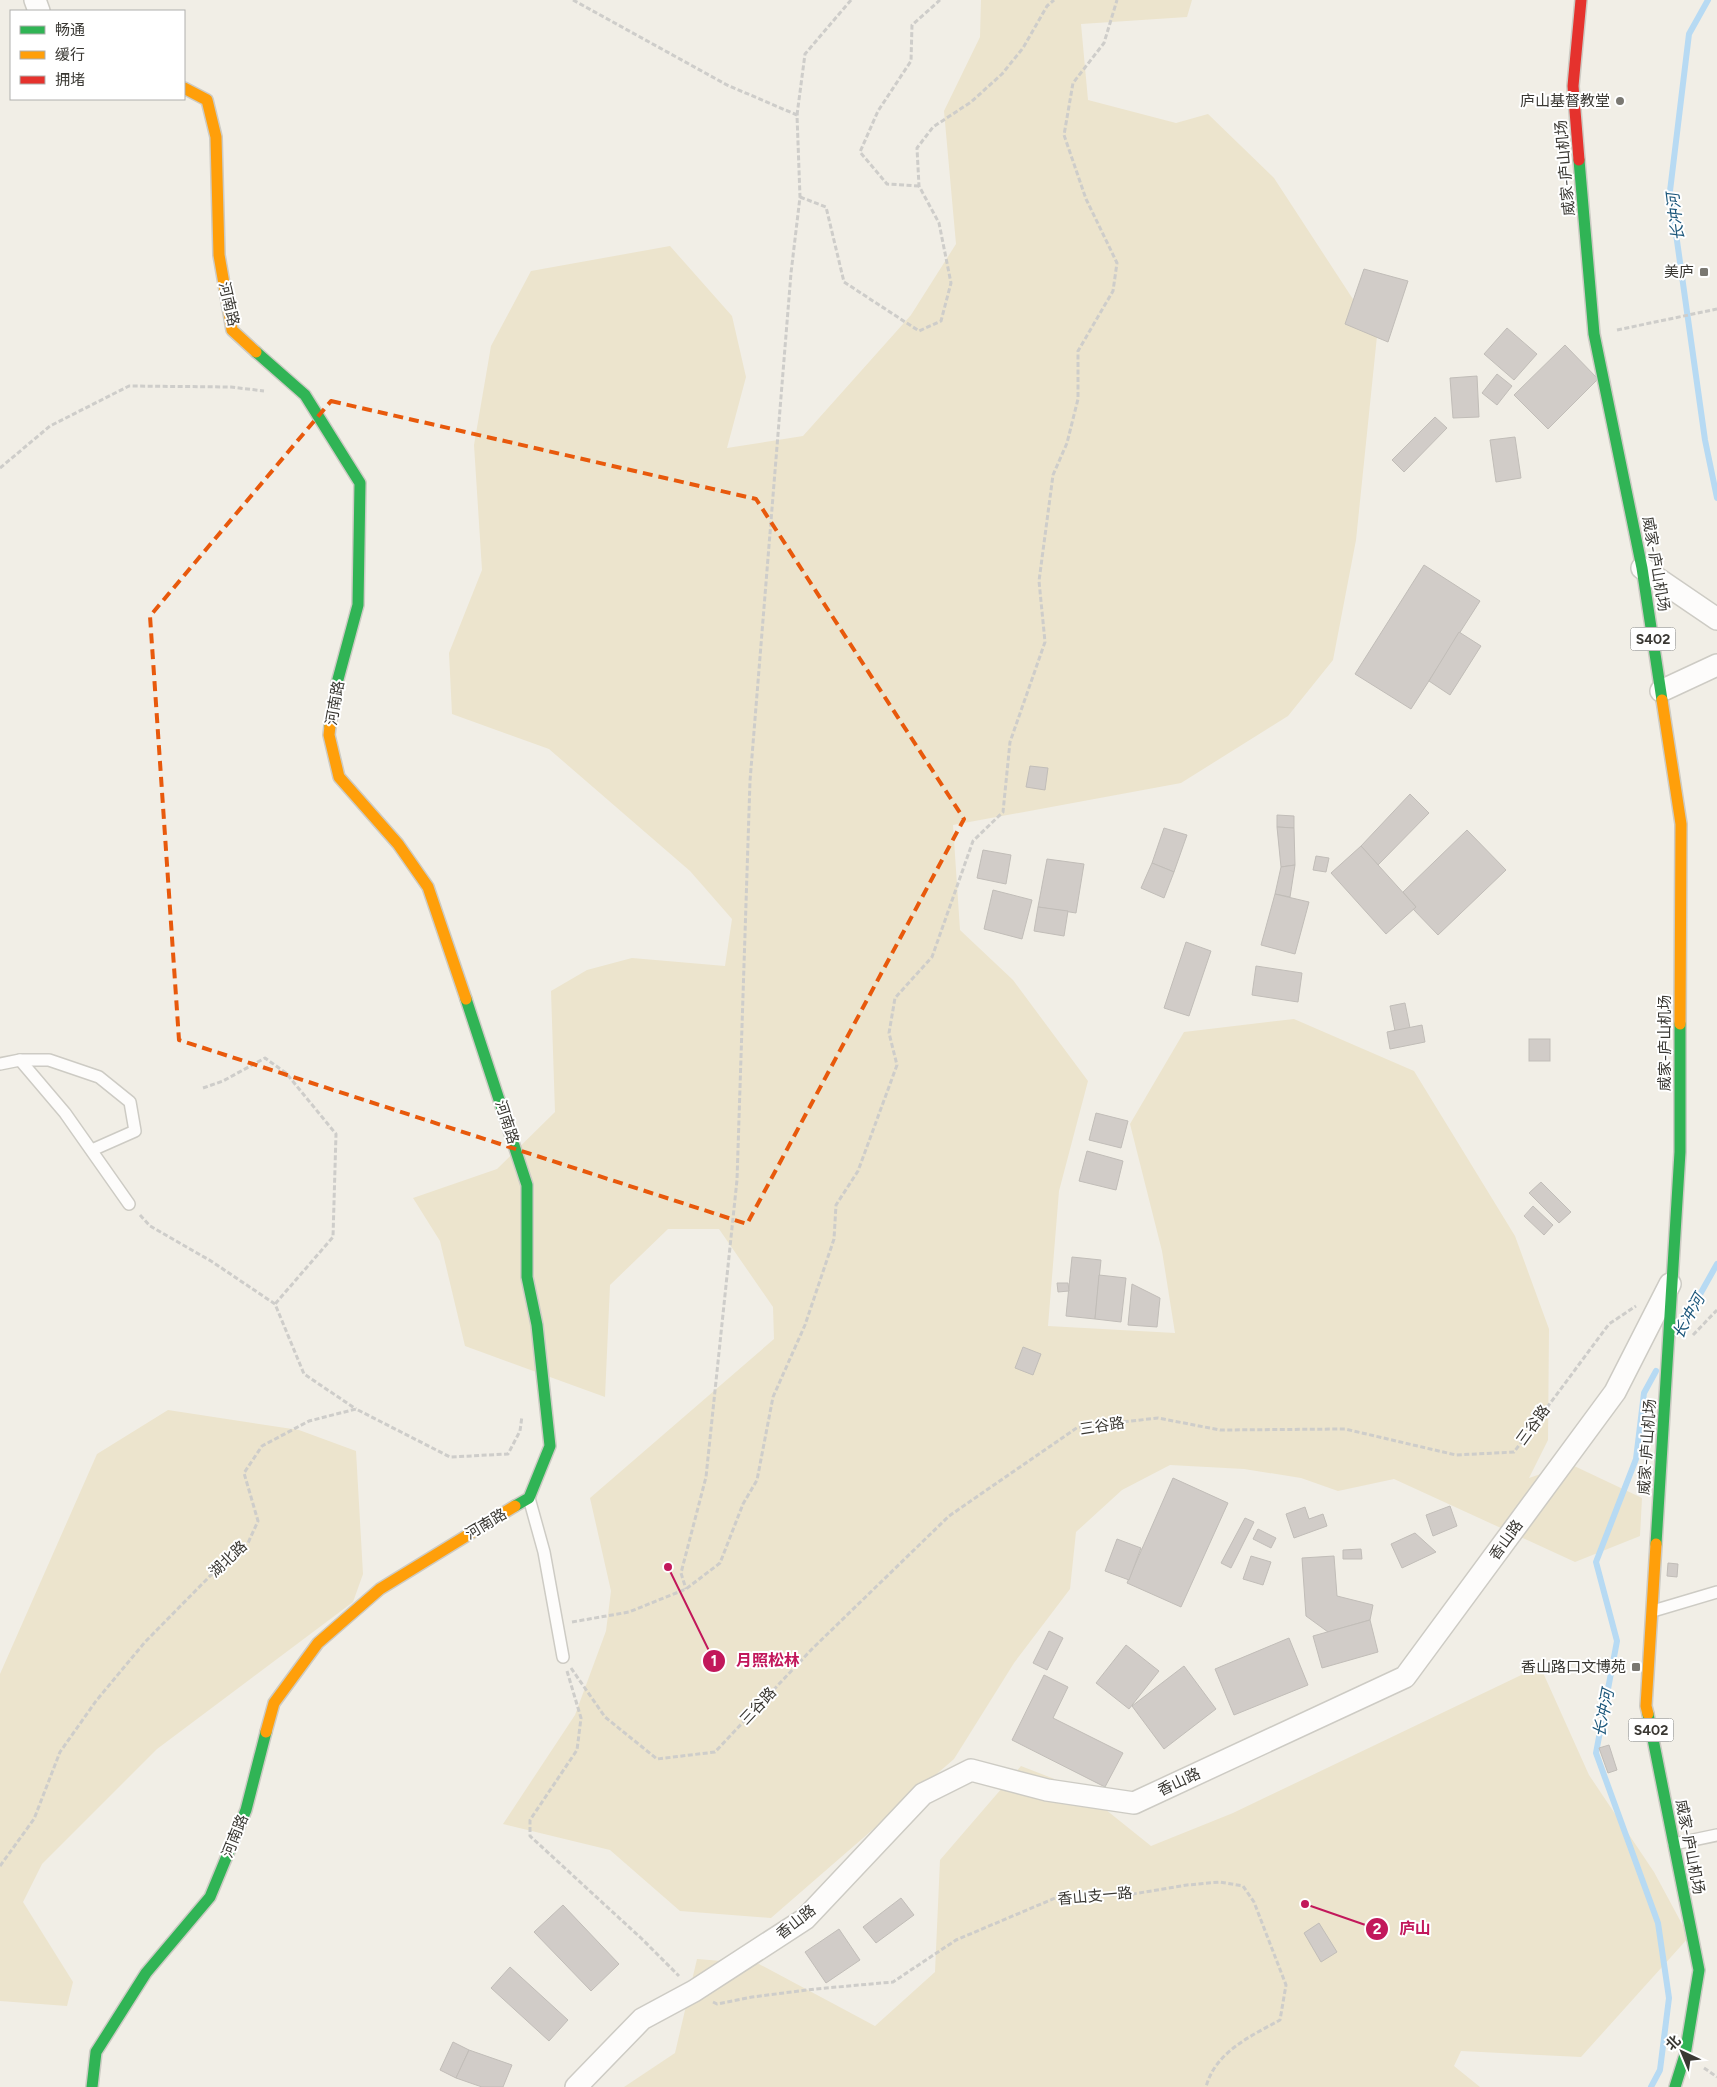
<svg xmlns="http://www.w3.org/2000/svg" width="1717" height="2087" font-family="Figtree,'Noto Sans SC',sans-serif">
<rect width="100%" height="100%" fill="#f1eee6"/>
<g fill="#ece4cd">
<polygon points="981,0 1192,0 1187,17 1081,24 1088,100 1176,123 1208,114 1274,178 1377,336 1356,540 1333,660 1288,716 1181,783 953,825 960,930 1013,980 1088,1081 1059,1191 1048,1326 1175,1333 1162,1251 1130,1124 1184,1032 1294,1019 1414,1071 1515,1236 1549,1329 1548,1440 1529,1478 1570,1464 1642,1498 1640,1536 1575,1562 1394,1479 1338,1491 1301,1478 1244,1469 1170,1465 1122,1490 1076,1532 1070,1589 1014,1663 954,1759 771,1918 680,1911 610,1850 503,1824 575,1715 606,1631 611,1591 590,1498 774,1339 773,1307 719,1229 668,1229 610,1285 605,1397 465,1346 440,1241 413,1198 497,1169 555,1112 551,991 587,970 632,958 725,966 732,919 690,871 549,749 452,714 449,653 482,570 474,445 491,346 531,271 670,246 732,316 746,377 727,448 803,436 911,315 956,244 944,111 980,37"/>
<polygon points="168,1410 299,1430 356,1451 363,1574 353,1602 157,1749 42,1864 23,1902 73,1982 67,2006 0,2001 0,1674 97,1454"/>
<polygon points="1540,1666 1589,1775 1654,1872 1689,1937 1581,2057 1461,2051 1454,2066 1480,2087 624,2087 675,2053 697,1959 759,1964 875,2026 935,1972 940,1860 1021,1766 1080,1789 1151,1846 1233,1813"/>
</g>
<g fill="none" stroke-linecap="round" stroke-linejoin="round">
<g stroke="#b7daf3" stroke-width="6">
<polyline points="1708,0 1689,34 1670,191 1705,440 1717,498"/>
<polyline points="1680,1330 1717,1264"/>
<polyline points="1651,2087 1660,2070 1669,1998 1658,1923 1596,1753 1617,1641 1596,1562 1636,1459 1644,1393 1656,1371"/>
</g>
</g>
<g fill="#d1ccc8" stroke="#c1bdb8">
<polygon points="1364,269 1408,281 1388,342 1345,324"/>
<polygon points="1507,328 1537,354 1514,380 1484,354"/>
<polygon points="1565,345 1598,379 1548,429 1514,395"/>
<polygon points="1497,374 1512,386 1497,405 1482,393"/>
<polygon points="1477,376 1479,417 1453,418 1450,378"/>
<polygon points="1435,417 1447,428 1404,472 1392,460"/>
<polygon points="1515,437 1521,478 1496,482 1490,440"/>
<polygon points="1424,565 1480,601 1411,709 1355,674"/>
<polygon points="1459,632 1481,646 1450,695 1429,681"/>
<polygon points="1030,766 1048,768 1045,790 1026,787"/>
<polygon points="1410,794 1429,813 1378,865 1361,846"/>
<polygon points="1277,815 1294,816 1294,828 1277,827"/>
<polygon points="1277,827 1294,828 1295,865 1281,867"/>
<polygon points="1164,828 1187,835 1174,872 1152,863"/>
<polygon points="1467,830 1506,870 1438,935 1413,909 1416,907 1403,892"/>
<polygon points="1361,846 1416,907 1386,934 1331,873"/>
<polygon points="983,850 1011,855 1006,884 977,878"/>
<polygon points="1316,856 1329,858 1326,872 1313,870"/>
<polygon points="1047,859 1084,864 1076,913 1038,907"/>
<polygon points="1152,863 1174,872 1164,898 1141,888"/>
<polygon points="1295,865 1290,897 1275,894 1281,867"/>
<polygon points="993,890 1032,900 1022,939 984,929"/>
<polygon points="1275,894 1309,902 1295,954 1261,945"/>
<polygon points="1038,907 1068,911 1064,936 1034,931"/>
<polygon points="1186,942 1211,951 1189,1016 1164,1008"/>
<polygon points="1256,966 1302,973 1298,1002 1252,995"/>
<polygon points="1405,1003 1410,1028 1395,1031 1390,1006"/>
<polygon points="1422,1025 1425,1042 1390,1049 1387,1032"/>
<rect x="1529" y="1039" width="21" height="22"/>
<polygon points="1096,1113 1128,1121 1121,1148 1089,1140"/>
<polygon points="1087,1151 1123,1161 1116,1190 1079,1181"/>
<polygon points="1541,1182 1571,1212 1559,1223 1529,1193"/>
<polygon points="1533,1206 1553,1225 1544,1235 1524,1216"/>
<polygon points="1072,1257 1101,1260 1095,1319 1066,1316"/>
<polygon points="1099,1275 1126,1278 1121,1322 1095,1319"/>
<polygon points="1057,1283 1068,1283 1069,1291 1058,1292"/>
<polygon points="1132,1284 1160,1298 1157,1327 1128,1325"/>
<polygon points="1023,1347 1041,1354 1033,1375 1015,1368"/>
<polygon points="1173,1478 1228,1503 1181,1607 1127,1583"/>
<polygon points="1450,1506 1457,1526 1433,1536 1426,1515"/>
<polygon points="1305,1507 1309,1519 1323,1514 1327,1526 1294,1538 1286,1514"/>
<polygon points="1245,1518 1254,1522 1231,1568 1221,1563"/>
<polygon points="1258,1529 1276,1538 1271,1548 1253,1539"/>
<polygon points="1415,1533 1436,1552 1402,1568 1391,1544"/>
<polygon points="1117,1539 1141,1548 1129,1580 1105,1571"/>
<polygon points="1361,1549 1362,1559 1343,1559 1343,1550"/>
<polygon points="1251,1556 1271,1562 1263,1585 1243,1579"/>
<polygon points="1334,1556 1337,1596 1373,1605 1370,1620 1328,1632 1306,1616 1302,1558"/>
<polygon points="1668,1563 1678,1564 1677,1577 1667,1576"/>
<polygon points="1370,1620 1378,1652 1322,1668 1313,1636"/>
<polygon points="1049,1631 1063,1638 1047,1670 1033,1663"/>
<polygon points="1289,1638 1308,1685 1234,1715 1215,1669"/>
<polygon points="1126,1645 1159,1671 1129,1709 1096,1683"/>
<polygon points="1184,1666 1216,1709 1164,1749 1132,1706"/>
<polygon points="1044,1675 1068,1687 1053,1718 1123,1753 1105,1787 1012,1740"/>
<polygon points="1609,1745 1617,1770 1608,1773 1599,1748"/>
<polygon points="901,1898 914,1915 876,1943 863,1927"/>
<polygon points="563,1905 619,1964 591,1991 534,1932"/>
<polygon points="1319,1923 1337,1952 1321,1962 1304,1933"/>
<polygon points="839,1929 860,1960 826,1983 805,1952"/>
<polygon points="510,1967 568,2020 549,2041 491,1988"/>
<polygon points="453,2042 469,2050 456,2078 440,2070"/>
<polygon points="469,2050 512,2065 503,2087 482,2087 456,2078"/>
</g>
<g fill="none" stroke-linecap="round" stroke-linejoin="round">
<g stroke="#cdcbc4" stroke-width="14">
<g id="lane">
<polyline points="20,1060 49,1060 99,1077 130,1102 135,1131 92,1150"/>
<polyline points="0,1064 20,1060 65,1113 129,1204"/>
<polyline points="529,1498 544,1552 563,1657"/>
<polyline points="1653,1611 1717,1592"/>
<polyline points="1674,1844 1717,1835"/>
</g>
</g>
<g stroke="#cdcbc4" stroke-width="24">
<g id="street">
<polyline points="35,0 39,11"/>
<polyline points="1642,568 1717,619"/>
<polyline points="1661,691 1717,665"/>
<polyline points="576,2087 642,2019 694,1991 805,1919 923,1794 971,1770 1047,1790 1134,1803 1405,1677 1615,1392 1670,1284"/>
</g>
</g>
<g stroke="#cdcbc4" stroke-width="14">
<g id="fast">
<polyline points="1579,160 1594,334 1642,568 1662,700"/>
<polyline points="256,352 305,395 360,483 358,605 337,683 330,726"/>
<polyline points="466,999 527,1185 527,1277 537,1325 550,1446 529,1498 515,1506"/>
<polyline points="1656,1544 1680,1152 1680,1024"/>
<polyline points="1648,1714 1699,1970 1685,2055 1675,2087"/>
<polyline points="92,2087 96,2052 146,1973 210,1897 246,1810 266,1732"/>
</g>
</g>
<g stroke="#cdcbc4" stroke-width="14">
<g id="slow">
<polyline points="184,88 207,100 216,137 219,255 232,330 256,352"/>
<polyline points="1662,700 1681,824 1680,1024"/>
<polyline points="330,726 329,735 339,777 398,844 428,887 466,999"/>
<polyline points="1648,1714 1646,1706 1656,1544"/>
<polyline points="266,1732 274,1703 318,1643 380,1589 515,1506"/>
</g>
</g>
<g stroke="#cdcbc4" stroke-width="14">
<polyline id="jam" points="1579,160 1573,86 1581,0"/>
</g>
<g stroke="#cecdca" stroke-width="3" stroke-dasharray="5 2.5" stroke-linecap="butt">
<polyline points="573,0 727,85 797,115 800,197 791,273 750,781 737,1180 706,1477 681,1573 686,1589"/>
<polyline points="797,115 805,54 851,0"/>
<polyline points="919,186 887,184 860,152 878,111 911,61 912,25 940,0"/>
<polyline points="800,197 826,207 844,282 919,331 941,321 951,283 939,223 919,186 917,148 933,127 971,102 1002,74 1023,48 1047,6 1054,0"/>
<polyline points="1617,330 1717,309"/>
<polyline points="0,468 50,426 129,386 231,387 264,391"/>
<polyline points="203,1088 223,1081 265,1058 286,1073 336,1134 333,1237 275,1304"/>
<polyline points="140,1215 150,1226 211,1261 275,1304 304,1374 356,1409"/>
<polyline points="1693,1335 1717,1310"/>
<polyline points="572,1622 629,1612 686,1589 720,1563 743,1504 757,1480 773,1397 805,1325 834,1239 836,1205 858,1171 897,1065 889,1033 895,998 932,957 973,841 1003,812 1010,742 1045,642 1039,581 1053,475 1067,443 1078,399 1078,351 1113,291 1117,263 1086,199 1064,135 1073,83 1104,43 1117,0"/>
<polyline points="571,1668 605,1717 657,1759 715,1752 812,1649 949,1516 1078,1427 1158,1418 1220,1430 1345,1429 1456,1455 1514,1452 1609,1324 1636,1306"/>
<polyline points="567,1671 581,1718 577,1750 530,1820 530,1836 642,1939 679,1976"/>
<polyline points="0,1866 34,1819 60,1752 96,1701 145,1642 212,1574 248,1543 258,1521 244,1473 262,1446 309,1421 356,1409 450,1457 508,1454 520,1431 522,1416"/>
<path d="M713,2002L717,2004L752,1997L815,1989L893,1982L956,1940L1060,1896L1127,1895L1187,1885L1220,1882L1243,1886L1254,1902L1286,1985L1280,2020C1251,2036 1215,2052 1206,2087"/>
<polyline points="1704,2068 1717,2077"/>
</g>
<use href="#lane" stroke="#fdfcfb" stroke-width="11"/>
<use href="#street" stroke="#fdfcfb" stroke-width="21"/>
<use href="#fast" stroke="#30b455" stroke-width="11"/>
<use href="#slow" stroke="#ff9f0a" stroke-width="11"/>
<use href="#jam" stroke="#e5322d" stroke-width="11"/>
</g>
<path fill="none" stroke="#e8590c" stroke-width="4" stroke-dasharray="10 6" stroke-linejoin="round" d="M331,401L756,499L964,819L747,1224L179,1040L150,616Z"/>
<g fill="#7a7872" stroke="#fff" stroke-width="2">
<circle cx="1620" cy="101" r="5"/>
<rect x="1699" y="267" width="10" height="10" rx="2.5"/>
<rect x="1631" y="1662" width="10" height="10" rx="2.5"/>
</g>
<g text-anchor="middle" stroke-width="4" stroke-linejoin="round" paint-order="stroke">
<g fill="#fff" stroke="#757470" stroke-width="1">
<rect x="1630.5" y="627.5" width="45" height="23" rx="4"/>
<rect x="1628.5" y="1718.5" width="45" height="23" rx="4"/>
</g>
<g font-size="14" font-weight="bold" fill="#3a3833">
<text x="1653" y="644">S402</text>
<text x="1651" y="1735">S402</text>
</g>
<g font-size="15" fill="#3a3833" stroke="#fff" text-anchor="end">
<text x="1610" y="106">庐山基督教堂</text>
<text x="1694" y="277">美庐</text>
<text x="1626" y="1672">香山路口文博苑</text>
</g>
<g font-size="15" fill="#3a3833" stroke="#fff">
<text transform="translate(1565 168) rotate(-95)" y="5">威家-庐山机场</text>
<text transform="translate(229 304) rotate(77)" y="5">河南路</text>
<text transform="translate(1656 564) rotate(80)" y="5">威家-庐山机场</text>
<text transform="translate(335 703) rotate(-80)" y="5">河南路</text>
<text transform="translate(1665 1043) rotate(-90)" y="5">威家-庐山机场</text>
<text transform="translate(507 1122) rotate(72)" y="5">河南路</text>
<text transform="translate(1533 1425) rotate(-54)" y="5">三谷路</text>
<text transform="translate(1102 1426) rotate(-9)" y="5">三谷路</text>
<text transform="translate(1647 1447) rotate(-86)" y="5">威家-庐山机场</text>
<text transform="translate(486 1524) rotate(-31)" y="5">河南路</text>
<text transform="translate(1506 1540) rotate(-54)" y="5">香山路</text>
<text transform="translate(228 1559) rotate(-43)" y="5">湖北路</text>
<text transform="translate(758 1706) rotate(-47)" y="5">三谷路</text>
<text transform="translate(1179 1782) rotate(-25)" y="5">香山路</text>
<text transform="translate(235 1836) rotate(-68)" y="5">河南路</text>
<text transform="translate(1690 1847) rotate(79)" y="5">威家-庐山机场</text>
<text transform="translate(1095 1896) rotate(-5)" y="5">香山支一路</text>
<text transform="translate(796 1922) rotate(-38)" y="5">香山路</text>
</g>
<g font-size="16" font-style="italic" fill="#1c577b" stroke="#fff">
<text transform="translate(1675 217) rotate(-97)" y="6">长冲河</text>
<text transform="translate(1688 1316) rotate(-61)" y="6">长冲河</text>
<text transform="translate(1603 1713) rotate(-79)" y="6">长冲河</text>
</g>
</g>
<path fill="none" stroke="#c2185b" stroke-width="2" d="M668 1567L714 1661M1305 1904L1377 1929"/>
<g fill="#c2185b" stroke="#fff" stroke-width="2">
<circle cx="668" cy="1567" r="5"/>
<circle cx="1305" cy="1904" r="5"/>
<circle cx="714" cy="1661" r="12"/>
<circle cx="1377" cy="1929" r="12"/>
</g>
<g font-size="15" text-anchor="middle" font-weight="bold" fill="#fff">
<text x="714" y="1666">1</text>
<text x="1377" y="1934">2</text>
</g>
<g font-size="16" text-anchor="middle" font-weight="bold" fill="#c2185b" stroke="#fff" stroke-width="4" stroke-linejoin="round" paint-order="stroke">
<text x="768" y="1666">月照松林</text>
<text x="1415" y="1934">庐山</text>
</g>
<rect x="10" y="10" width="175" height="90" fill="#ffffff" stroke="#b0afad"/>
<rect x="20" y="26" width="25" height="8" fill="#30b455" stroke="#b0afad"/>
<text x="55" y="35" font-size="15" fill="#3a3833">畅通</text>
<rect x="20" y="51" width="25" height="8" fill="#ff9f0a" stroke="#b0afad"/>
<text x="55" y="60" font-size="15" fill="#3a3833">缓行</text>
<rect x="20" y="76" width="25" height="8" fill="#e5322d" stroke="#b0afad"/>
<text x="55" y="85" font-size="15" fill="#3a3833">拥堵</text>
<g transform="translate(1682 2052) rotate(316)" stroke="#ffffff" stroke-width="4" paint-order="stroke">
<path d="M0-4L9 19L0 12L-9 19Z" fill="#3a3833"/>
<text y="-8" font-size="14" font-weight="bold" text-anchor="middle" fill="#3a3833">北</text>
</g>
</svg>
